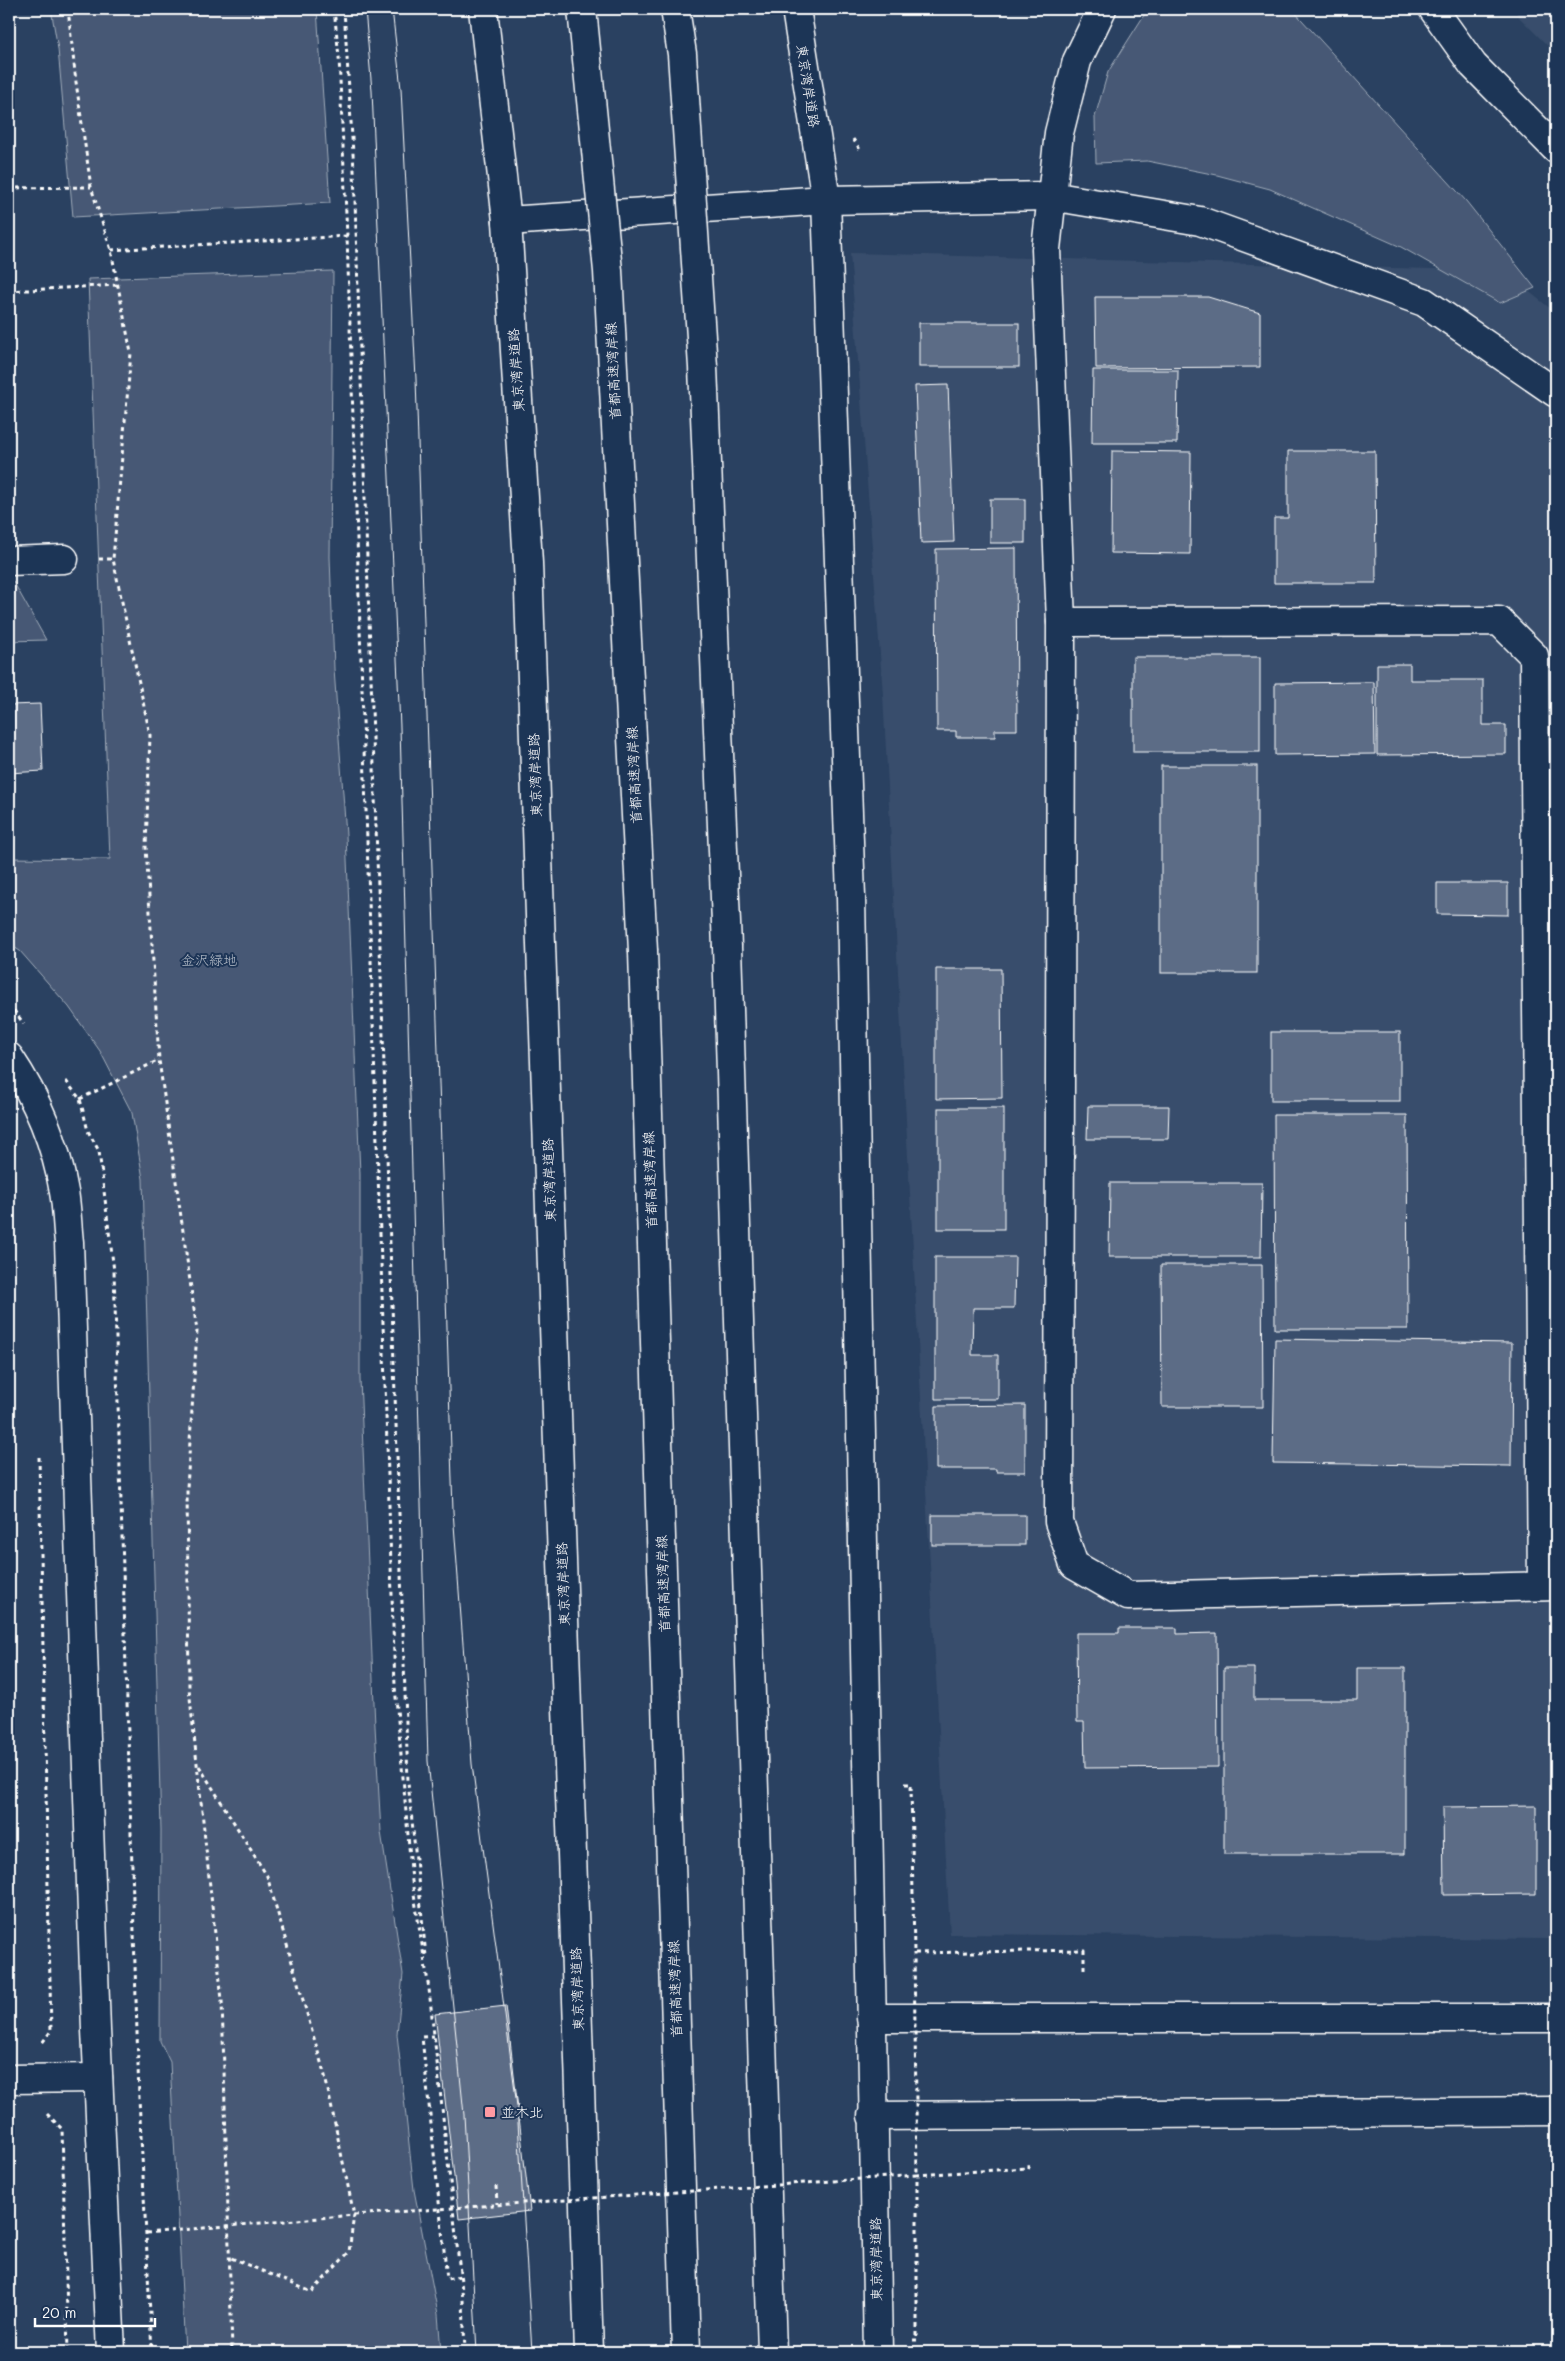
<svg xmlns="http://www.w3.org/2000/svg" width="1565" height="2361" font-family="Mali,'Klee One',sans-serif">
<rect width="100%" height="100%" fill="#2a4161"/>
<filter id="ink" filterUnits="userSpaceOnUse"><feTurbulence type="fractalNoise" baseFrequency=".02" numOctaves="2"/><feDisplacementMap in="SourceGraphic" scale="10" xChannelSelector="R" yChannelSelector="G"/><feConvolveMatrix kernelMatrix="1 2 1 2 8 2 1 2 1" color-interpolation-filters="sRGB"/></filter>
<g filter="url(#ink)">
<g fill="#394e6c">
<polygon points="1514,9 1556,9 1556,54 1520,18"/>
<polygon points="850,253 1503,271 1556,313 1556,1939 950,1934 883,694"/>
</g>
<g fill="#465975" stroke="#a2acba">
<polygon points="51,9 317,9 330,203 73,217 58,49"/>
<polygon points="1148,9 1292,9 1466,201 1535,288 1500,303 1401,247 1270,189 1217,175 1147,161 1096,163 1095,117 1108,72"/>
<polygon points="333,271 330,557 334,669 346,835 360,1174 360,1379 375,1726 381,1832 403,1974 397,2034 414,2190 438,2314 441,2352 185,2352 170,2062 160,2041 161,1830 143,1179 132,1113 100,1051 69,1007 20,951 9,944 9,858 110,859 88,279"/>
<polygon points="9,581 13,581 46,640 9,641"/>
</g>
<g fill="#5b6c86" stroke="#fff">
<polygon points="1095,297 1208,297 1260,313 1260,367 1096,368"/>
<rect x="919" y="323" width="100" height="44"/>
<polygon points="1093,370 1178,370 1177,443 1092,443"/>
<polygon points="948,385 954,542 921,543 915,386"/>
<polygon points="1112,451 1191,452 1190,554 1111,553"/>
<polygon points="1288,451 1375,451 1376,583 1274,583 1274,518 1288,518"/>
<rect x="990" y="499" width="35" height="44"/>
<polygon points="1016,548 1017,730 995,730 995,737 956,737 956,731 937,731 936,549"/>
<rect x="1133" y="657" width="127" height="95"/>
<polygon points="1377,664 1410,664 1410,680 1483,680 1483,725 1506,725 1506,754 1377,755"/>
<polygon points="1374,682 1375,754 1275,755 1275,683"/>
<polygon points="40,704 43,771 9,773 9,705"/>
<rect x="1161" y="766" width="96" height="207"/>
<polygon points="1437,883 1508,883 1508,915 1437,914"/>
<polygon points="936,969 1001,969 1002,1098 936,1099"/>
<rect x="1271" y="1032" width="129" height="69"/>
<polygon points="1088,1106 1169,1106 1168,1139 1087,1139"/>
<rect x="938" y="1108" width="66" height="121"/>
<polygon points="1274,1115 1407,1115 1408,1329 1275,1329"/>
<polygon points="1110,1183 1262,1183 1261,1257 1109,1257"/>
<polygon points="935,1257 1015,1257 1014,1308 973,1308 972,1355 998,1355 998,1399 935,1399"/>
<polygon points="1161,1265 1262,1265 1263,1407 1162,1407"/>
<polygon points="1275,1339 1512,1343 1511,1466 1273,1463"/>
<polygon points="1025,1405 1025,1472 996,1472 996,1469 936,1469 936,1406"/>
<rect x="932" y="1515" width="93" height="30"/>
<polygon points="1119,1628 1177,1628 1177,1634 1217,1633 1218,1767 1085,1768 1084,1722 1077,1722 1076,1633 1119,1633"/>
<polygon points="1224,1668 1254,1668 1254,1700 1357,1700 1357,1668 1405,1668 1405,1854 1224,1854"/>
<polygon points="1536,1806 1536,1894 1444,1895 1443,1807"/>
<polygon points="506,2006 530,2211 459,2219 435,2014"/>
</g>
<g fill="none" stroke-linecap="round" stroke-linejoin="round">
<g stroke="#fff" stroke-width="31">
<g id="minor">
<polyline points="1102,9 1077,61 1059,133 1046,249 1061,622 1059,1522 1074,1565 1128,1596 1556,1586"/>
<polyline points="1433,9 1473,65 1556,149"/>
<polyline points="507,221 826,200 1051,196 1200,221 1424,302 1556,393"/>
<polyline points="9,561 64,559"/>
<polyline points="1061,622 1499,621 1534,656 1542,1585"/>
<path d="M9,1057C36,1097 56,1144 64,1192C67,1208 67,1226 69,1242L96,2030L111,2352"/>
<polyline points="871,2018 1556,2018"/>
<polyline points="9,2079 98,2078"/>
<polyline points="872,2116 1556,2111"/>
</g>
</g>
<g stroke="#fff" stroke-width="31">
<g id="highway">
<polyline points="483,9 507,221 528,563 589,2352"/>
<polyline points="796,9 826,200 851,897 878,2352"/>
<polyline points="727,947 772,2352"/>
<polyline points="643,951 686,2352"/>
</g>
</g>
<g stroke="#fff" stroke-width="3" stroke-dasharray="4 4" stroke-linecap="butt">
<polyline points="68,9 76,82 91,187 111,250 131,353 113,559 150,735 146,847 159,1060 197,1331 187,1488 189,1688 222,2000 232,2352"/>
<polyline points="334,9 339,57 347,236 395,1686 412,1881 429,1989 463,2300 465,2352"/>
<polyline points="344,9 354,170 408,1782 426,1956"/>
<polyline points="853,139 861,151"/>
<polyline points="9,188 91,187"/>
<polyline points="111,250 347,236"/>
<polyline points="9,291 117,285"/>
<polyline points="99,559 113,559"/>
<polyline points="9,1004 24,1024"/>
<polyline points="66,1081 80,1099 88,1131 99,1151 114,1271 139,2098 152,2352"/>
<polyline points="80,1099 159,1060"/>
<polyline points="39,1457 51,2031 42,2043"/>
<polyline points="199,1766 267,1876 325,2076 354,2215"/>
<polyline points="905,1784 911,1784 914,1953 1084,1950 1084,1970"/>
<polyline points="434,2036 422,2037 447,2279 460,2276"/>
<polyline points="47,2114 62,2129 68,2352"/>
<polyline points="496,2186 497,2204"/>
<polyline points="146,2233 354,2215 349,2252 312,2292 229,2257"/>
<polyline points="913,2340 917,2340 917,2175 1028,2168 1028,2162"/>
</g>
<use href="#minor" stroke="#1d3557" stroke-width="28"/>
<use href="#highway" stroke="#1d3557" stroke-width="28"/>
<g stroke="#fff" stroke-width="1">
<polyline points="365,9 372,91 400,727 428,1761 464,2115 477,2352"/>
<polyline points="392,9 401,89 416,379 453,1511 472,1764 517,2106 532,2352"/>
</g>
<g stroke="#fff" stroke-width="31" stroke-linecap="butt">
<g id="highway-bridge">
<polyline points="582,9 608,271 643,951"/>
<polyline points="675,9 682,54 703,367 727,947"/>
</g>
</g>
<polyline stroke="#fff" stroke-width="3" stroke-dasharray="4 4" stroke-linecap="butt" points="354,2215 917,2175 914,1953"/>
<use href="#highway-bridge" stroke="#1d3557" stroke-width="28"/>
</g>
</g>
<rect fill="#ff9aa2" stroke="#1d3557" stroke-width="2" x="484" y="2106" width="12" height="12" rx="2.5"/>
<g text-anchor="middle" stroke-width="4" stroke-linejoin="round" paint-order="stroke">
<g font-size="14" fill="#fff" stroke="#1d3557">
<text transform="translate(808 86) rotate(81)" y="5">東京湾岸道路</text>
<text transform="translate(516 370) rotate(-94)" y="5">東京湾岸道路</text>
<text transform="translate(613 371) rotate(-93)" y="5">首都高速湾岸線</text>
<text transform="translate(535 775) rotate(-92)" y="5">東京湾岸道路</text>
<text transform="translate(634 775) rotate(-93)" y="5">首都高速湾岸線</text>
<text transform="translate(549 1180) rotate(-92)" y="5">東京湾岸道路</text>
<text transform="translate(650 1180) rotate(-92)" y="5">首都高速湾岸線</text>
<text transform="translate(563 1584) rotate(-92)" y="5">東京湾岸道路</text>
<text transform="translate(663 1584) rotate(-92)" y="5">首都高速湾岸線</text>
<text transform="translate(577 1989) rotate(-92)" y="5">東京湾岸道路</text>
<text transform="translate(675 1989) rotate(-92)" y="5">首都高速湾岸線</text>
<text transform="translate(876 2259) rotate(-91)" y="5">東京湾岸道路</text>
</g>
<g font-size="14" fill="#b5bdc8" stroke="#1d3557">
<text x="209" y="965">金沢緑地</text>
</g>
<g font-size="14" fill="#fff" stroke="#1d3557" text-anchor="start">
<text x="501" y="2117">並木北</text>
</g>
</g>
<rect width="1565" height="2361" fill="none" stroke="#1d3557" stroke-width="30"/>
<rect x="15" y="15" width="1535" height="2331" fill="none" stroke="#fff" stroke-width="2" filter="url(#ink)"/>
<path d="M35 2318v8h120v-8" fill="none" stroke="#ffffff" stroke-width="2.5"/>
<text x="42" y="2318" font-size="15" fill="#ffffff" stroke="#1d3557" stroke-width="4" paint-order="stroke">20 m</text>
</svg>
